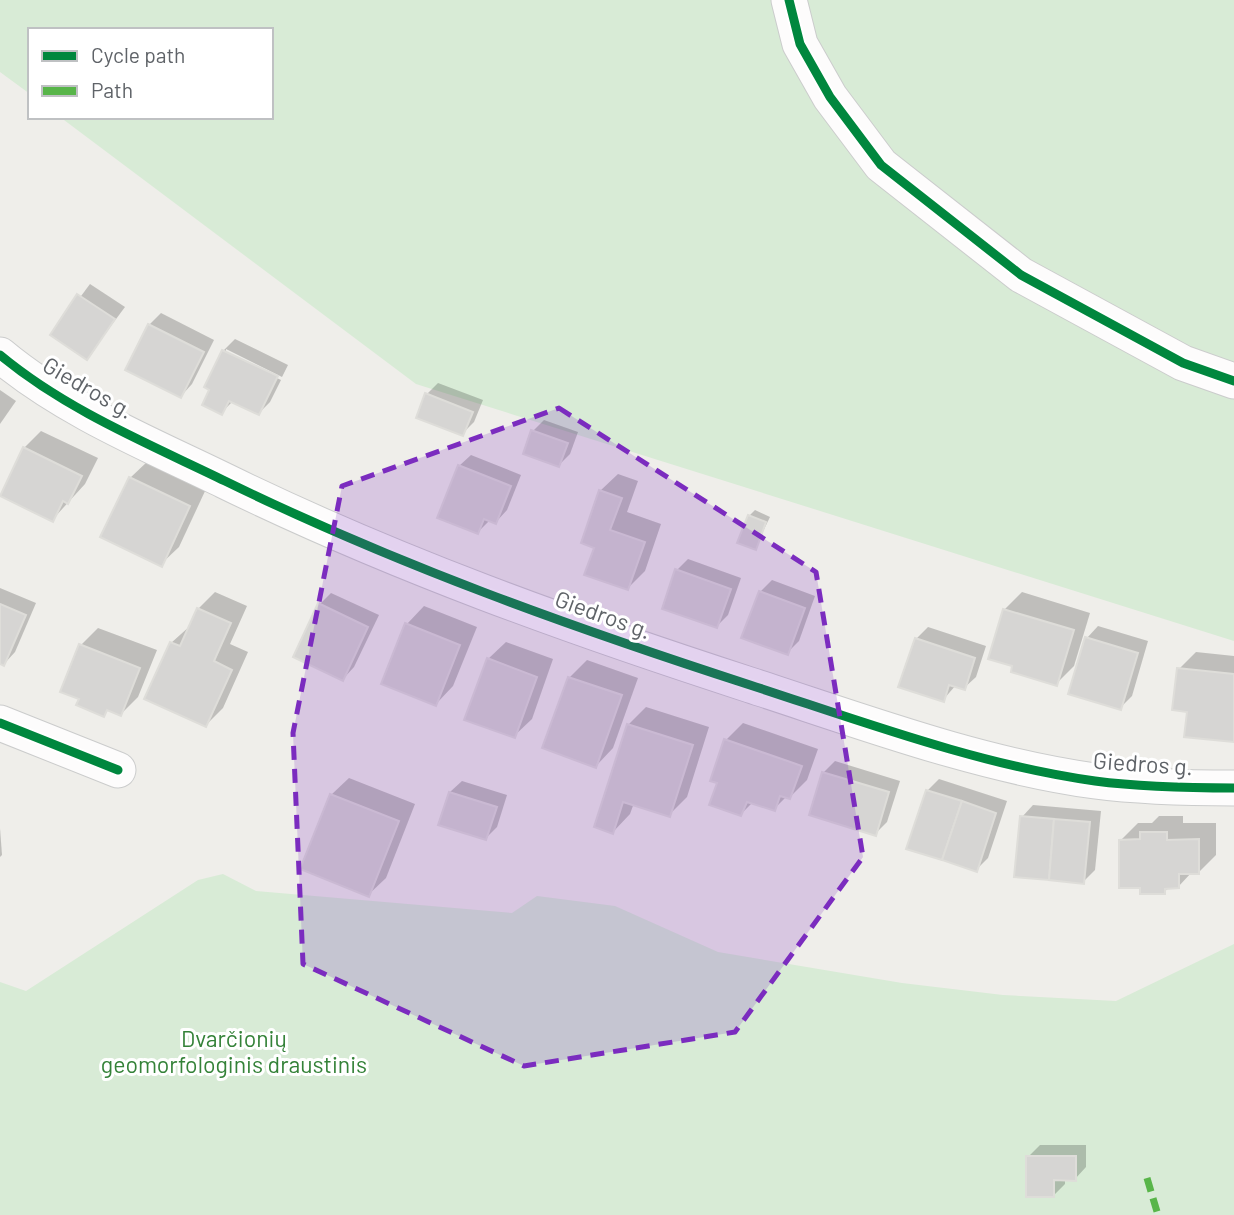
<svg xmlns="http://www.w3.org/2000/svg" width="1234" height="1215" font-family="Barlow,sans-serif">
<rect width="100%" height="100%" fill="#efeeea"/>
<g fill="#d8ebd6">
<polygon points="0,0 1234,0 1234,641 416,384 60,117 271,117 271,30 30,30 30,94 0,72"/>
<polygon points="223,874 256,891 512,913 537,896 615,906 718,952 902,983 1003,995 1116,1001 1234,944 1234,1215 0,1215 0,982 26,991 198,880"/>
</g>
<g fill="#0003">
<polygon points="90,284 125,307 87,358 52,335"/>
<polygon points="161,313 214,340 192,384 181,396 149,325"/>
<polygon points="235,339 288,365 282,377 226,349 226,353 281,380 270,402 259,413 233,401 221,413 223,351"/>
<polygon points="438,383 483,400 474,422 462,434 427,394"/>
<polygon points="0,390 16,401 0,424"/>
<polygon points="544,420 578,432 570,454 559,465 533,431"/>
<polygon points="41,431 98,458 85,484 53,519 24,448"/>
<polygon points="471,455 521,475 507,510 496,522 490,520 478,532 459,466"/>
<polygon points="148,461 206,489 179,547 161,564 130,478"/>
<polygon points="618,474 638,481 627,512 661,524 645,571 628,588 596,547 600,491"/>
<polygon points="755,510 770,517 755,548 749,516"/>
<polygon points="688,559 741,578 728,615 717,626 677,570"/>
<polygon points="772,580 815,596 799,641 787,653 760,592"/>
<polygon points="0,588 36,603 15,652 4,664 0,662"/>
<polygon points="215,592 247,606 230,644 248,652 223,708 206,725 171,643 190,626 198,609"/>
<polygon points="1022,592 1090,613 1074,666 1056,684 1004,610"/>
<polygon points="331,593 379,615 354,667 343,679 320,604"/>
<polygon points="424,606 477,627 453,686 436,704 407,624"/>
<polygon points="1098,626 1148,641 1132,696 1120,708 1070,693 1087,638"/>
<polygon points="928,627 986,646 976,677 964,688 956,685 943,700 916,639"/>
<polygon points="98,628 157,650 138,697 121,714 109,709 104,715 81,698 81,645"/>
<polygon points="506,642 553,659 532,719 514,736 488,659"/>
<polygon points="1196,652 1234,656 1234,740 1189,710 1179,669"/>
<polygon points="587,660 638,678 613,748 596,766 545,747 570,677"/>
<polygon points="646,707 709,727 687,797 669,815 634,803 630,814 613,832 628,725"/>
<polygon points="743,723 818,749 807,780 790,797 787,796 774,809 753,802 741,814 719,782 726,740"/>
<polygon points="835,761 900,781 887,822 875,834 823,773"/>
<polygon points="349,778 415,804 386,878 368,895 331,795"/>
<polygon points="939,779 1007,801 988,858 976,870 927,791"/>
<polygon points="462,781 507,795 497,827 486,838 450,792"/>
<polygon points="1033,805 1101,811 1095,870 1083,882 1022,817"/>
<polygon points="1159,816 1183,816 1183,823 1216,823 1216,855 1199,872 1192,872 1178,887 1170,887 1164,892 1121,840 1138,823 1152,823"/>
<polygon points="0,828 2,855 0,857"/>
<polygon points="1040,1145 1086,1145 1086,1167 1075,1179 1065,1179 1065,1184 1054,1195 1028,1157"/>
</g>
<g fill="#d6d5d3" stroke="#deddd9" stroke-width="2">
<polygon points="77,294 115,319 87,360 50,335"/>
<polygon points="148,324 204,352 181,398 125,370"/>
<polygon points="222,350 278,376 259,415 229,401 222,415 202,405 209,390 204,387"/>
<polygon points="425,393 473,412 463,436 416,418"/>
<polygon points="531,430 568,443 559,467 523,454"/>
<polygon points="23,447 82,476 68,504 63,501 53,522 0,496"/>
<polygon points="458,465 511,486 496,524 484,519 478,534 437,518"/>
<polygon points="129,477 190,506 162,567 100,537"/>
<polygon points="599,490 622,498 610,530 645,542 628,590 584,575 594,548 581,543"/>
<polygon points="748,515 766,522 756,550 737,543"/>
<polygon points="675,569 731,589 717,628 662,609"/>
<polygon points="759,591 805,608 788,655 741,638"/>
<polygon points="318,603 368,627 343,681 293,657"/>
<polygon points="0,604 26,615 4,666 0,664"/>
<polygon points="197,608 231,623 214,661 232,670 206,727 144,699 170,642 180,646"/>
<polygon points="1003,609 1074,630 1057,686 1011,672 1012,666 988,659"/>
<polygon points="405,623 460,645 436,706 381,684"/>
<polygon points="1085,637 1138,653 1121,710 1068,694"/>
<polygon points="915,638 975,658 965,690 949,685 944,702 898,687"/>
<polygon points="79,644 140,668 121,716 107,710 104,717 76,705 79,699 60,692"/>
<polygon points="487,658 537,677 515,738 464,720"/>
<polygon points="1177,668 1234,674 1234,742 1184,737 1187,712 1172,710"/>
<polygon points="568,677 622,695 596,768 542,748"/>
<polygon points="627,724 693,745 670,817 623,802 613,834 594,827"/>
<polygon points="724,739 802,766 790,799 780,796 775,811 747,802 741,816 709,805 717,783 710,781"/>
<polygon points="822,772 889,792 876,836 809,815"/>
<polygon points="926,790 962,801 942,860 906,849"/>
<polygon points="449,792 497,807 486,840 438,825"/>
<polygon points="330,794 399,821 369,897 300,869"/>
<polygon points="962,801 996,813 977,872 942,860"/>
<polygon points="1020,816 1054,819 1049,880 1014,877"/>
<polygon points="1054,819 1090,822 1084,884 1049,880"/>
<polygon points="1140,832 1167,832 1167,840 1199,839 1199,874 1179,874 1179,888 1165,889 1165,894 1140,894 1140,888 1119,888 1119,840 1140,839"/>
<polygon points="1026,1156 1076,1156 1076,1181 1054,1180 1054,1197 1026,1197"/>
</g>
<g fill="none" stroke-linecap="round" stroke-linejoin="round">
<g stroke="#cbcccc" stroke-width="37">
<g id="minor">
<polyline points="789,0 800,44 830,97 881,165 1021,275 1183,363 1234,381"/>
<path d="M0,355C66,410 149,444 225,481C395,564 571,627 750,685C861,721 979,765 1095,781C1141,787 1187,788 1234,788"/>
<polyline points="0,723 118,770"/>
</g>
</g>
<use href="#minor" stroke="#fdfcfc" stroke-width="35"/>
<polyline stroke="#58b549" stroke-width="7" stroke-dasharray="14 7" stroke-linecap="butt" points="1147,1178 1158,1215"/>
<g stroke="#fff" stroke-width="13">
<g id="cycleway">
<polyline points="789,0 800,44 830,97 881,165 1021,275 1183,363 1234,381"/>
<path d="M0,355C66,410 149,444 225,481C395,564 571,627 750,685C861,721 979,765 1095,781C1141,787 1187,788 1234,788"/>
<polyline points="0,723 118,770"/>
</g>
</g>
<use href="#cycleway" stroke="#00873e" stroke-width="9"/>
</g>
<path fill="#7b2cbf" fill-opacity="0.2" stroke="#7b2cbf" stroke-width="5" stroke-dasharray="14 9" stroke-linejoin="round" d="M559,408L816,572L863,857L735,1032L524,1066L303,964L293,733L342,486Z"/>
<g text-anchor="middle" stroke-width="6" stroke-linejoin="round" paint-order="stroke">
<g font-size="23" fill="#5f6368" stroke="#fff">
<text transform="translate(88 388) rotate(30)" y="8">Giedros g.</text>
<text transform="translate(603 615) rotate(20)" y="8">Giedros g.</text>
<text transform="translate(1143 764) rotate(4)" y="8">Giedros g.</text>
</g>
<g font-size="23" fill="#348238" stroke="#fff">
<text x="234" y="1047">Dvarčionių<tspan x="234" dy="26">geomorfologinis draustinis</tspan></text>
</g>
</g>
<rect x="28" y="28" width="245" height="91" fill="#ffffff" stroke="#bfc1c3" stroke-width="2"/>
<rect x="42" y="51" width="35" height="10" fill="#00873e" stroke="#bfc1c3" stroke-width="2"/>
<text x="91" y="63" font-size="21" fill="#5f6368">Cycle path</text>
<rect x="42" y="86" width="35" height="10" fill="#58b549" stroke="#bfc1c3" stroke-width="2"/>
<text x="91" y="98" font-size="21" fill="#5f6368">Path</text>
</svg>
